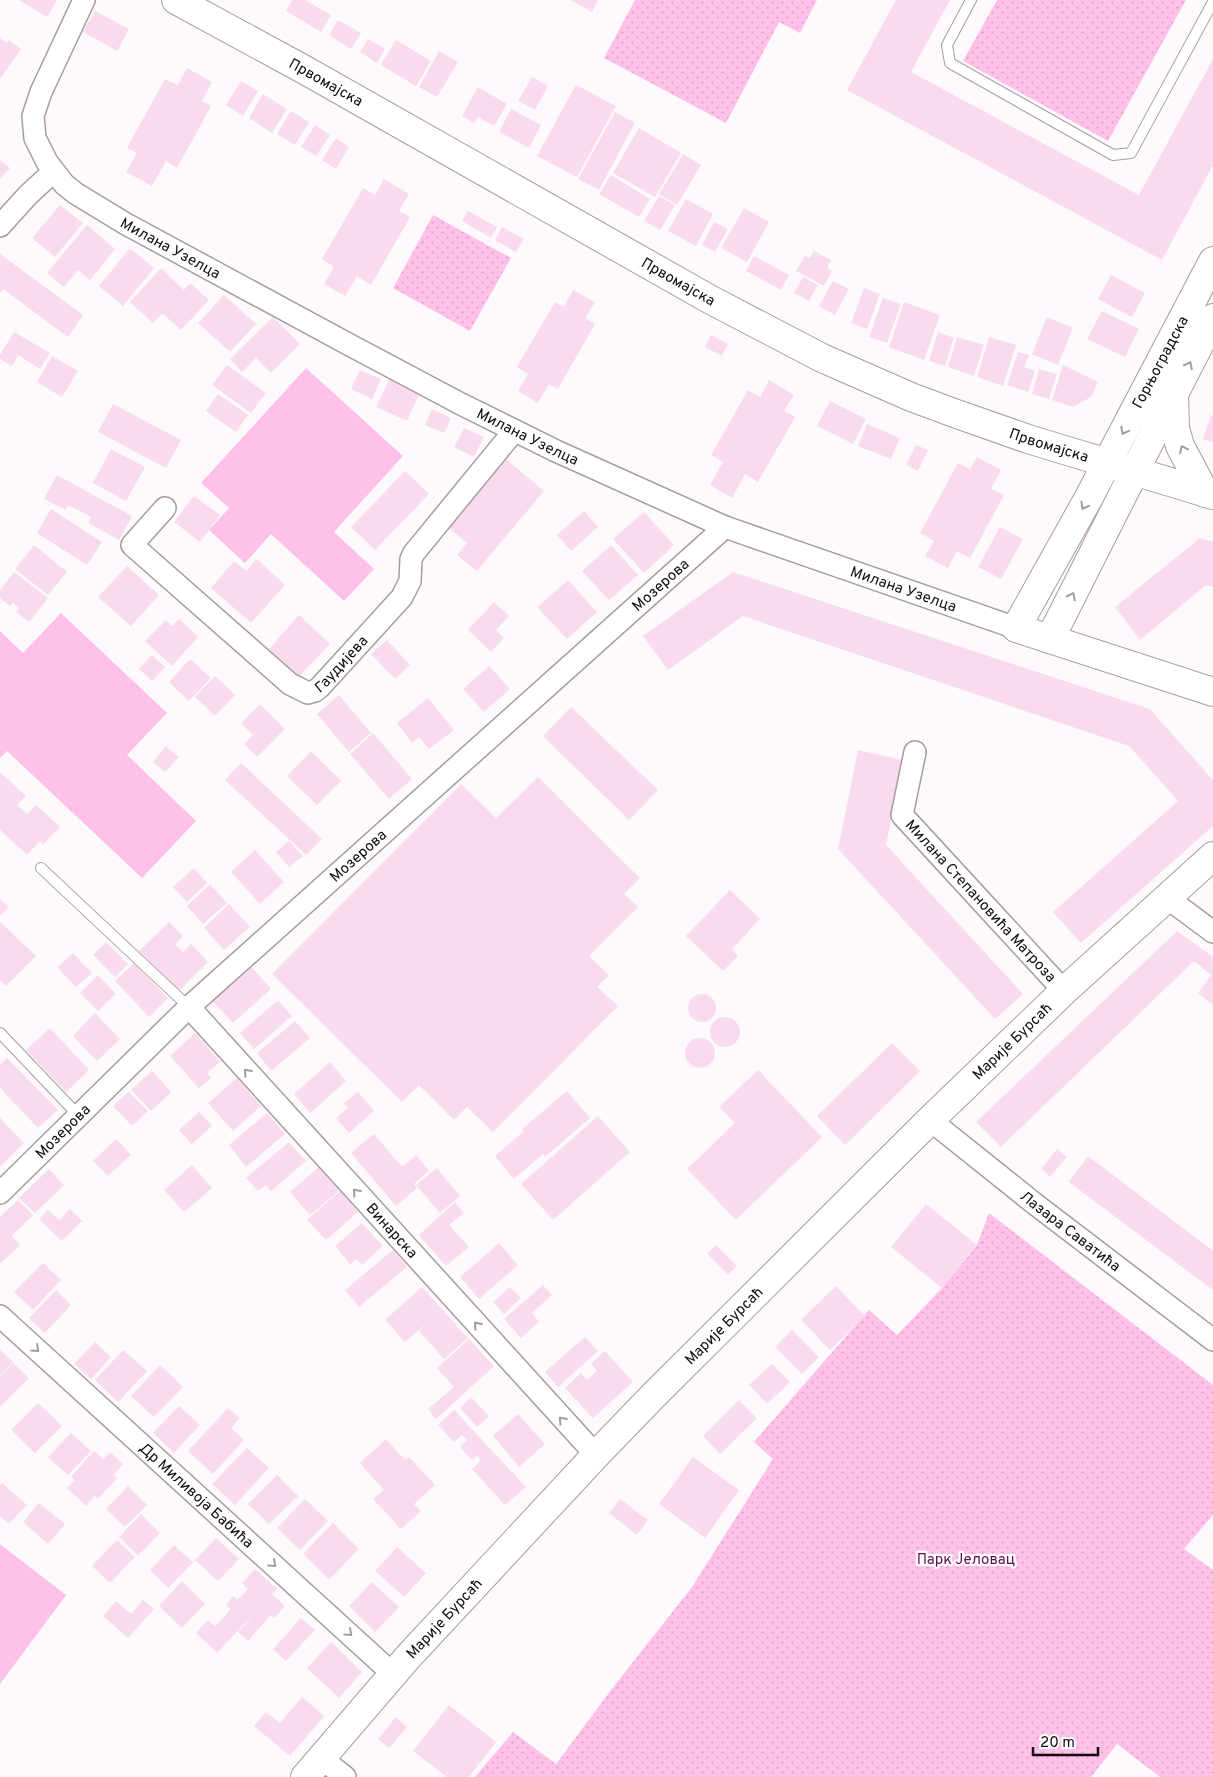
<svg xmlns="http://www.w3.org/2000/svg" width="1213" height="1777" font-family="Overpass,sans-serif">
<defs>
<pattern id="park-dots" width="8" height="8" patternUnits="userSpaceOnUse" patternTransform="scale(1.25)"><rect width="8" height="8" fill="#ffc1e9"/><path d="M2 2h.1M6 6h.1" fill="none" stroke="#daa5c7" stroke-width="1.8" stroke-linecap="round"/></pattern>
</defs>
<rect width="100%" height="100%" fill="#fef9fc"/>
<g fill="#ffc1e9">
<polygon points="306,368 403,456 334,532 374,569 344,601 271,534 245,563 209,530 229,508 201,483"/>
<polygon points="61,613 167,713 127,755 196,821 142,878 7,751 0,758 0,631 23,653"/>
<polygon points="0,1544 66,1595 0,1684"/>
</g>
<g fill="url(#park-dots)">
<polygon points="635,0 817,0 800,33 779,22 726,123 604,58"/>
<polygon points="997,0 1186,0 1108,141 963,61"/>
<polygon points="433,215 511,258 470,331 393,288"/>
<polygon points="989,1213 1213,1385 1213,1515 1184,1549 1213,1570 1213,1777 1160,1777 1117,1744 1091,1777 475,1777 513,1732 556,1764 611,1690 692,1587 773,1459 754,1442 869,1310 897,1335 942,1288 977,1245"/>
</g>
<g fill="#f9dbee">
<polygon points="19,0 57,0 47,17"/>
<polygon points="292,0 305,0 331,15 321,32 286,11"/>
<polygon points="570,0 598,0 592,12"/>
<polygon points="896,0 950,0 911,72 1139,195 1213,59 1213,165 1162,260 847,90"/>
<polygon points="95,11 129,29 117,51 83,32"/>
<polygon points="338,20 361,33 351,49 329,35"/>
<polygon points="0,38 6,43 9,40 21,49 0,79"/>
<polygon points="368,39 385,49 377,63 360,52"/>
<polygon points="396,40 431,61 416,86 381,65"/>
<polygon points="439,51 458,62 437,97 419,87"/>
<polygon points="187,68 212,82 202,101 211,106 177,168 166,161 152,186 126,172 137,153 127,148 165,79 178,85"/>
<polygon points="532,77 548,86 535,110 518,101"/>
<polygon points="241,81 258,91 243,116 226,105"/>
<polygon points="576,85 616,106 577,177 537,156"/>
<polygon points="478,87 507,104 494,126 478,117 474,123 462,116"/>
<polygon points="263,94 287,109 272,133 249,118"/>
<polygon points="511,109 541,125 529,148 499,132"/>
<polygon points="291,111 309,122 295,145 277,134"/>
<polygon points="615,112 635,123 599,190 578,179"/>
<polygon points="315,125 330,135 316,156 301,147"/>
<polygon points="639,128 681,153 655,197 613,173"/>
<polygon points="336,138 349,147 336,169 322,160"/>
<polygon points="683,154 701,165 677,205 659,194"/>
<polygon points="0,160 10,168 0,179"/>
<polygon points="611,175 650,199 639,217 599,194"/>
<polygon points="384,179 409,194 399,211 410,217 371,285 357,276 345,296 324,284 334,267 322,259 363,188 375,195"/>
<polygon points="659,196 675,205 660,230 644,221"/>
<polygon points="686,199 713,214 696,246 668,231"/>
<polygon points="60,205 83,223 55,257 32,238"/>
<polygon points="744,208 769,222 747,262 721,248"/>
<polygon points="468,211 497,227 491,238 462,221"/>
<polygon points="714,222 728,229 715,252 702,245"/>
<polygon points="87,225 115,249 90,280 78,270 64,287 47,273"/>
<polygon points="502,227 524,239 516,252 495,240"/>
<polygon points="130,248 154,268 123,306 99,286"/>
<polygon points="814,251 831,260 827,268 832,271 824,286 796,271 805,256 810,258"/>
<polygon points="0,254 83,315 68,337 3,289 0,293"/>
<polygon points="754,256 789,275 781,290 746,271"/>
<polygon points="161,268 184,290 190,283 209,300 181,330 162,313 153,323 130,302"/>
<polygon points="1111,275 1145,293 1132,317 1098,299"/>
<polygon points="803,277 818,285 809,301 794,293"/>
<polygon points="833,281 849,289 835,315 819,306"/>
<polygon points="864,288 880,294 867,329 851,323"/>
<polygon points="573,290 595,302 585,318 595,324 558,389 549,384 538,403 518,391 528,374 517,367 555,302 564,307"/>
<polygon points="224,295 256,324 230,352 198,323"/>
<polygon points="883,298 901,304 887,343 869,337"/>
<polygon points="904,302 940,315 924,360 889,347"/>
<polygon points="1102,311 1139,329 1125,357 1087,339"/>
<polygon points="273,317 300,344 271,373 256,358 242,372 230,359"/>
<polygon points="1047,317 1073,328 1058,365 1032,354"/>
<polygon points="14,332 50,353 40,369 18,355 12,366 0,359 0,355"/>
<polygon points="938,332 954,338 945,366 929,361"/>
<polygon points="711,335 728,344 722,356 705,347"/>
<polygon points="957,337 984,345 974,376 948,367"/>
<polygon points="989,337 1016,345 1003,386 977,377"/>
<polygon points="1018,352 1029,355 1024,367 1035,371 1028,392 1007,385"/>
<polygon points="52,356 78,371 62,397 37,382"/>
<polygon points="227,365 266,393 251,413 212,385"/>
<polygon points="1063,365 1098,382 1091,397 1073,407 1052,400"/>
<polygon points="1039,369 1057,374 1049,399 1032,394"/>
<polygon points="360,370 381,379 372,399 351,389"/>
<polygon points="390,378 420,392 407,421 376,407"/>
<polygon points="769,380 794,395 784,411 795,417 758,482 745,474 732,498 710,485 723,462 711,455 748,390 760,397"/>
<polygon points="218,394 248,415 236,432 206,411"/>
<polygon points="830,401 866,419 853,444 817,426"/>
<polygon points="113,404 181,440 166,468 98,432"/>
<polygon points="432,409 451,418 444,433 425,425"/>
<polygon points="1211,415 1213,416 1213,442 1203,439"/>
<polygon points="867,424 900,438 891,459 858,446"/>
<polygon points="464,428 484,437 474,457 454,447"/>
<polygon points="916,445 928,450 918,471 906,465"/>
<polygon points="111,449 145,467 126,501 93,483"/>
<polygon points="977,457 1001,470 991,489 1004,495 970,558 957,551 948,568 925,556 934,541 920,533 958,463 970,469"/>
<polygon points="506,459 544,491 477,571 457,555 467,543 449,528"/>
<polygon points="405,471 429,494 375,550 351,527"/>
<polygon points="57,475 132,516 119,540 88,523 91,517 68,505 66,510 44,499"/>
<polygon points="194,496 220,515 200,542 174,522"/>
<polygon points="51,509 102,542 87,565 37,533"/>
<polygon points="584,511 598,527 571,551 557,535"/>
<polygon points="644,512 674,545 644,573 613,539"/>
<polygon points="1000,527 1023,539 1001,579 978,567"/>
<polygon points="1200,538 1213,542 1213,587 1206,585 1140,640 1115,607"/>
<polygon points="34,545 67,572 48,595 15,569"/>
<polygon points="611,545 638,575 609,600 582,571"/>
<polygon points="257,559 285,585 251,623 211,588 234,561 246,571"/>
<polygon points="127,566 159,595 131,626 98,597"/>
<polygon points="14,572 48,598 29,622 16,612 19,608 13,603 10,606 0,598 0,590"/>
<polygon points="733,572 1150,709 1213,780 1213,826 1081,943 1053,912 1178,801 1129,746 743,616 668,670 643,636"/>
<polygon points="568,580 597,612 567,639 537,607"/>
<polygon points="494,602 509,616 496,630 504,638 491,652 468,630"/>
<polygon points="299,615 330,644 299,677 269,649"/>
<polygon points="179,619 198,637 172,666 145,641 166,620 172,626"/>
<polygon points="387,640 410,665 395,679 371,654"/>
<polygon points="152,655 165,667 152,681 139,669"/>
<polygon points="190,659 211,678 189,701 169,682"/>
<polygon points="489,666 510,689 484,712 463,689"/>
<polygon points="215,676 235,695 215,716 195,697"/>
<polygon points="339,695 371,733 349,752 317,714"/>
<polygon points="428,698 454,730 429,749 419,737 412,743 397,723"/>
<polygon points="260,704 285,729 257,757 244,744 253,735 241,723"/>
<polygon points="571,707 658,790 629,820 543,736"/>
<polygon points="373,733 412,779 389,799 350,754"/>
<polygon points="166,746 179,757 165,772 153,762"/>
<polygon points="858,750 903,760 886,845 1023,994 995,1019 838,849"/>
<polygon points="311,751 341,781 317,805 287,776"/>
<polygon points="241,763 322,839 306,855 225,780"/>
<polygon points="0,772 26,796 17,805 27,814 36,805 60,827 43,845 40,841 27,855 0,830"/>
<polygon points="538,777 640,878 624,894 638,907 589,956 609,975 597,987 618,1006 493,1132 467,1107 454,1120 419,1085 402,1102 272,974 461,784 496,818"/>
<polygon points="289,841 303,856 289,867 276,852"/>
<polygon points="255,850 284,882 260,904 231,872"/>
<polygon points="194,868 207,883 187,902 173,887"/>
<polygon points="210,884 227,903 203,924 187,906"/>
<polygon points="730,890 760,919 732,949 738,956 723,971 686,936"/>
<polygon points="0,899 9,907 0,916"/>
<polygon points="229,904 250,927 224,950 204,928"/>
<polygon points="0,922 36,956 6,986 0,980"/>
<polygon points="169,922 183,936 175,945 183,952 191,944 208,962 179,991 139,951"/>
<polygon points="1177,931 1213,957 1213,1005 1198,993 1211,975 1194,961 1001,1147 976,1122"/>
<polygon points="106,942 128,964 115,977 93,955"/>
<polygon points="73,953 92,973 76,987 57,967"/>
<polygon points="134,963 168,998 149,1017 115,981"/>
<polygon points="251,966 271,989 233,1023 212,1001"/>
<polygon points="98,975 116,994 98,1011 80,993"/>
<circle cx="702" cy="1008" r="14"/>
<polygon points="278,1000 292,1016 254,1049 240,1033"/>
<polygon points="95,1013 120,1039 97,1061 73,1036"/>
<circle cx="725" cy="1032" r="15"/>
<polygon points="295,1021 310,1038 271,1071 257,1053"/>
<polygon points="50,1028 89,1070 66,1092 26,1050"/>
<polygon points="195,1033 220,1062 207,1073 211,1078 199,1088 170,1056"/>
<circle cx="700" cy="1053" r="15"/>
<polygon points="892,1043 920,1071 845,1145 817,1116"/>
<polygon points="7,1058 58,1110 38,1128 0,1088 0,1065"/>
<polygon points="330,1062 346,1081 310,1113 294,1094"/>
<polygon points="758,1070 822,1137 736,1220 687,1169 735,1123 719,1107"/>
<polygon points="152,1071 171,1092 151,1111 131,1090"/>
<polygon points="237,1078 261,1106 233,1131 208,1103"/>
<polygon points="567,1091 590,1118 545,1157 543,1154 514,1179 495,1156 524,1131 522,1129"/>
<polygon points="129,1092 148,1111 132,1126 113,1106"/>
<polygon points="358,1092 374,1111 349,1133 336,1118 348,1108 344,1103"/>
<polygon points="199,1112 212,1126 192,1144 179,1130"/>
<polygon points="267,1113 285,1134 246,1167 229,1145"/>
<polygon points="598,1116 630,1152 553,1220 521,1184"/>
<polygon points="0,1118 24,1143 0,1167"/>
<polygon points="374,1134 402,1167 416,1155 429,1171 414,1184 417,1188 396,1206 351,1153"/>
<polygon points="116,1139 131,1155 108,1176 93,1161"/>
<polygon points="289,1142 306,1161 271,1191 266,1185 258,1191 246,1178"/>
<polygon points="1057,1149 1067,1157 1050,1177 1041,1169"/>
<polygon points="1088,1156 1213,1251 1213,1290 1069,1182"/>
<polygon points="192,1165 212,1188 184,1212 164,1190"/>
<polygon points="319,1167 339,1191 310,1215 290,1192"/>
<polygon points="437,1168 460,1196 440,1213 416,1185"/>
<polygon points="49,1169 64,1185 35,1213 19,1198"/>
<polygon points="340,1191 358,1212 326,1240 307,1220"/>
<polygon points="18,1200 33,1215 12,1236 20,1245 0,1264 0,1217"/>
<polygon points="455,1202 464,1213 449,1225 469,1247 446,1266 419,1235"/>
<polygon points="926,1204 977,1245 942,1288 891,1247"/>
<polygon points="70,1209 82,1221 62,1241 39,1219 48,1210 59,1220"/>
<polygon points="362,1223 383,1246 362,1265 357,1259 350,1264 335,1246"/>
<polygon points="499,1243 518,1265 479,1299 460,1277"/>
<polygon points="716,1245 737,1266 728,1275 707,1254"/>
<polygon points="393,1250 407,1267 359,1307 345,1290"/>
<polygon points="43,1263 61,1280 33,1310 14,1292"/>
<polygon points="543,1285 552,1295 532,1313 539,1322 521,1338 504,1319"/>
<polygon points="836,1286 865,1316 830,1350 801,1320"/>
<polygon points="422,1287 468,1338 444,1359 419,1331 434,1317 405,1342 385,1320"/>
<polygon points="510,1287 521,1298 504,1314 493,1302"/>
<polygon points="56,1290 71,1305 45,1333 29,1318"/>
<polygon points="792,1330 819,1357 802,1374 775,1347"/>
<polygon points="585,1337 598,1351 558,1387 545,1372"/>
<polygon points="469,1339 494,1366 436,1419 428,1409 454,1387 437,1368"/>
<polygon points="95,1342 111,1357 91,1379 74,1364"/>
<polygon points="0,1350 13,1362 0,1376"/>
<polygon points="123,1350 147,1371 118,1402 95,1380"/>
<polygon points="605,1351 633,1382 593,1418 565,1388 581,1373 587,1380 597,1371 591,1364"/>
<polygon points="13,1363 29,1378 0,1407 0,1377"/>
<polygon points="772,1364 790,1382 767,1404 749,1385"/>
<polygon points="160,1365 183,1387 154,1417 131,1396"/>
<polygon points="471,1397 489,1416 477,1427 460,1408"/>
<polygon points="739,1400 757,1418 720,1454 703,1436"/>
<polygon points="38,1403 62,1426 35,1453 11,1430"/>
<polygon points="179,1406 200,1425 174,1453 153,1433"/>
<polygon points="228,1408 240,1418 231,1428 244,1440 213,1474 188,1451"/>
<polygon points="454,1410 526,1487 505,1505 472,1469 481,1460 477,1456 472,1460 460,1447 467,1440 462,1435 454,1442 438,1425"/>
<polygon points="518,1414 545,1444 519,1467 493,1436"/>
<polygon points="71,1433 91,1451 68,1475 48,1457"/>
<polygon points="386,1439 405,1460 409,1457 435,1485 414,1504 421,1511 401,1529 373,1499 384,1490 360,1463"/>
<polygon points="247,1448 269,1468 235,1505 212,1484"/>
<polygon points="94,1451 103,1459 110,1452 123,1464 113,1475 117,1478 98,1499 95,1496 86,1506 67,1488 75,1480 71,1477"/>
<polygon points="693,1457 739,1490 705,1538 659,1504"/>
<polygon points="277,1475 298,1496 269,1524 248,1504"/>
<polygon points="2,1483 27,1505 9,1524 0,1516 0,1485"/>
<polygon points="128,1486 147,1505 125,1527 106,1509"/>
<polygon points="305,1499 328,1521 300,1550 277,1528"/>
<polygon points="620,1499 648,1520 637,1535 609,1513"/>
<polygon points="39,1503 65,1524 48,1544 23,1522"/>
<polygon points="141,1514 160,1533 138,1556 119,1537"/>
<polygon points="333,1523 359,1549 329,1580 303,1554"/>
<polygon points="216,1538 239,1559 218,1581 195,1560"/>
<polygon points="117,1540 135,1557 110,1583 92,1566"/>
<polygon points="174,1545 193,1562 168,1588 150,1570"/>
<polygon points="397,1547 426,1573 404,1597 375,1571"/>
<polygon points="255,1569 277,1589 272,1594 285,1606 274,1618 271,1615 248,1641 238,1632 269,1598 217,1653 196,1633 208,1620 215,1626 231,1609 226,1605 233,1596 237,1600 248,1589 242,1583"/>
<polygon points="182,1581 205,1604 182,1628 159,1606"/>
<polygon points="372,1582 399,1607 375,1632 349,1606"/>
<polygon points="143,1600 154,1609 128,1638 103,1616 116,1601 131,1614"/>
<polygon points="301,1618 315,1630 286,1661 273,1649"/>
<polygon points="331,1642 362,1672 339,1698 307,1668"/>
<polygon points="302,1697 324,1716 290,1756 254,1726 266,1712 280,1723"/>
<polygon points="449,1705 496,1742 469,1777 447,1777 413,1751"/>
<polygon points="396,1717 407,1727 389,1748 378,1739"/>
</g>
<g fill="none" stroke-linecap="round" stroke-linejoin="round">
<g stroke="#a79ba2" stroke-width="12">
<g id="lane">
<polyline points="971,0 947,45 950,63 1113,155 1131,153 1213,2"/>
<polyline points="41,868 189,1007"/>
<polyline points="0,1033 78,1115"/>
</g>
</g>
<g stroke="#a79ba2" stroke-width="24">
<g id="street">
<path id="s1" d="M84,0L41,92L33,116L35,138L47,162L64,184L75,193L126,224L348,344L461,404L556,451L725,527L1016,628"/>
<polyline points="0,226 28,195 53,172"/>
<path id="s2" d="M165,508L132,545L290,684L308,693L315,691L320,687L402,597L410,581L411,559L414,553L514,431"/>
<path id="s3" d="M915,752L902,815L1064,991"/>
<polyline points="1166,897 1213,932"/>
<path id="s4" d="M189,1007L596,1455"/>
<path id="s5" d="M930,1120L1035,1204L1213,1340"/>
<path id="s6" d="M0,1193L189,1007L725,527"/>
<path id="s7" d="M0,1316L393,1674"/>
<polyline points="321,1758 345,1777"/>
</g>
</g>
<g stroke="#a79ba2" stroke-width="30">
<g id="secondary">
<path id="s8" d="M176,0L303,69L711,300L822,358L911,397L954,413L1028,439L1213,495"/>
<polyline points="1213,261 1088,499 1016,628 1213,692"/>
<polyline points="1174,394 1175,428 1180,446 1205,493"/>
<polyline points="1050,639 1153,435 1213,318"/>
<path id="s9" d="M305,1777L408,1657L596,1455L654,1395L930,1120L1064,991L1213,856"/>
</g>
</g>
<use href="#lane" stroke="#fff" stroke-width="10"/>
<use href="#street" stroke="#fff" stroke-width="21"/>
<use href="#secondary" stroke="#fff" stroke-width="28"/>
</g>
<defs><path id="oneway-chevron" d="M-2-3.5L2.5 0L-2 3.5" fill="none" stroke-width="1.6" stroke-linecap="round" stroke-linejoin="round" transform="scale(1.25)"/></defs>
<g stroke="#a09e9f">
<use href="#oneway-chevron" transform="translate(1189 365) rotate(-63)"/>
<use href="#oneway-chevron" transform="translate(1124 431) rotate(118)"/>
<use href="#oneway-chevron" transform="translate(1183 449) rotate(-116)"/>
<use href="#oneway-chevron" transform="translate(1084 506) rotate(119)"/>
<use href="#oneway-chevron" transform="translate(1072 596) rotate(-63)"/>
<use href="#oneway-chevron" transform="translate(247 1072) rotate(-132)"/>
<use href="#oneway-chevron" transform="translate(356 1192) rotate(-132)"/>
<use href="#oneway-chevron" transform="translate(477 1325) rotate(-132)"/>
<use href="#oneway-chevron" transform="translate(36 1349) rotate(42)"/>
<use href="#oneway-chevron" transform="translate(562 1420) rotate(-132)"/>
<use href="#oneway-chevron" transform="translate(273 1564) rotate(42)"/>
<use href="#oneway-chevron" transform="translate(349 1633) rotate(42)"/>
</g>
<g text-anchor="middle" stroke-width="4.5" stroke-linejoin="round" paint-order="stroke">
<g font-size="15" fill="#110d0f" stroke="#fff">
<text dy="5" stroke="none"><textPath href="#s8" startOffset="171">Првомајска</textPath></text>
<text dy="5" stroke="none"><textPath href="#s1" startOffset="328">Милана Узелца</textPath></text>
<text dy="5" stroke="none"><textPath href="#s8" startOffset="576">Првомајска</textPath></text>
<text transform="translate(1160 362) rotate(-62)" y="5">Горњоградска</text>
<text dy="5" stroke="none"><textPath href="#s1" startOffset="732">Милана Узелца</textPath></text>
<text dy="5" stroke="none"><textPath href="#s8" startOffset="982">Првомајска</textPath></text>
<text dy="5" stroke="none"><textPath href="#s6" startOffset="898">Мозерова</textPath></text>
<text dy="5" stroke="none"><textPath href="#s1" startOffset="1138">Милана Узелца</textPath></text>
<text dy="5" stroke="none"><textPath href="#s2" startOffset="325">Гаудијева</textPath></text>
<text dy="5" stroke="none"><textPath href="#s6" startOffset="492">Мозерова</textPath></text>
<text dy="5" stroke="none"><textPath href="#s3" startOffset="181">Милана Степановића Матроза</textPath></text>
<text dy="5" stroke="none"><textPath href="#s9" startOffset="1021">Марије Бурсаћ</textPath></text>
<text dy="5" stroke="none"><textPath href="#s6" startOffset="88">Мозерова</textPath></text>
<text dy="5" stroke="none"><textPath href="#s5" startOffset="179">Лазара Саватића</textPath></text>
<text dy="5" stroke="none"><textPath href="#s4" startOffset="302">Винарска</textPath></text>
<text dy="5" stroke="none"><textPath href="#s9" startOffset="616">Марије Бурсаћ</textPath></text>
<text dy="5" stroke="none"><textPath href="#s7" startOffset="266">Др Миливоја Бабића</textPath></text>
<text dy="5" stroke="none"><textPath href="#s9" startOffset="211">Марије Бурсаћ</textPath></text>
</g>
<g font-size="15" fill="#5f0d4c" stroke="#fff">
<text x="966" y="1564">Парк Јеловац</text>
</g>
</g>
<path d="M1033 1747v8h65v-8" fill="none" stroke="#110d0f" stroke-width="2.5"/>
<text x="1040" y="1747" font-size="15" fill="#110d0f" stroke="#ffffff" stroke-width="4" paint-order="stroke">20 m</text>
</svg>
